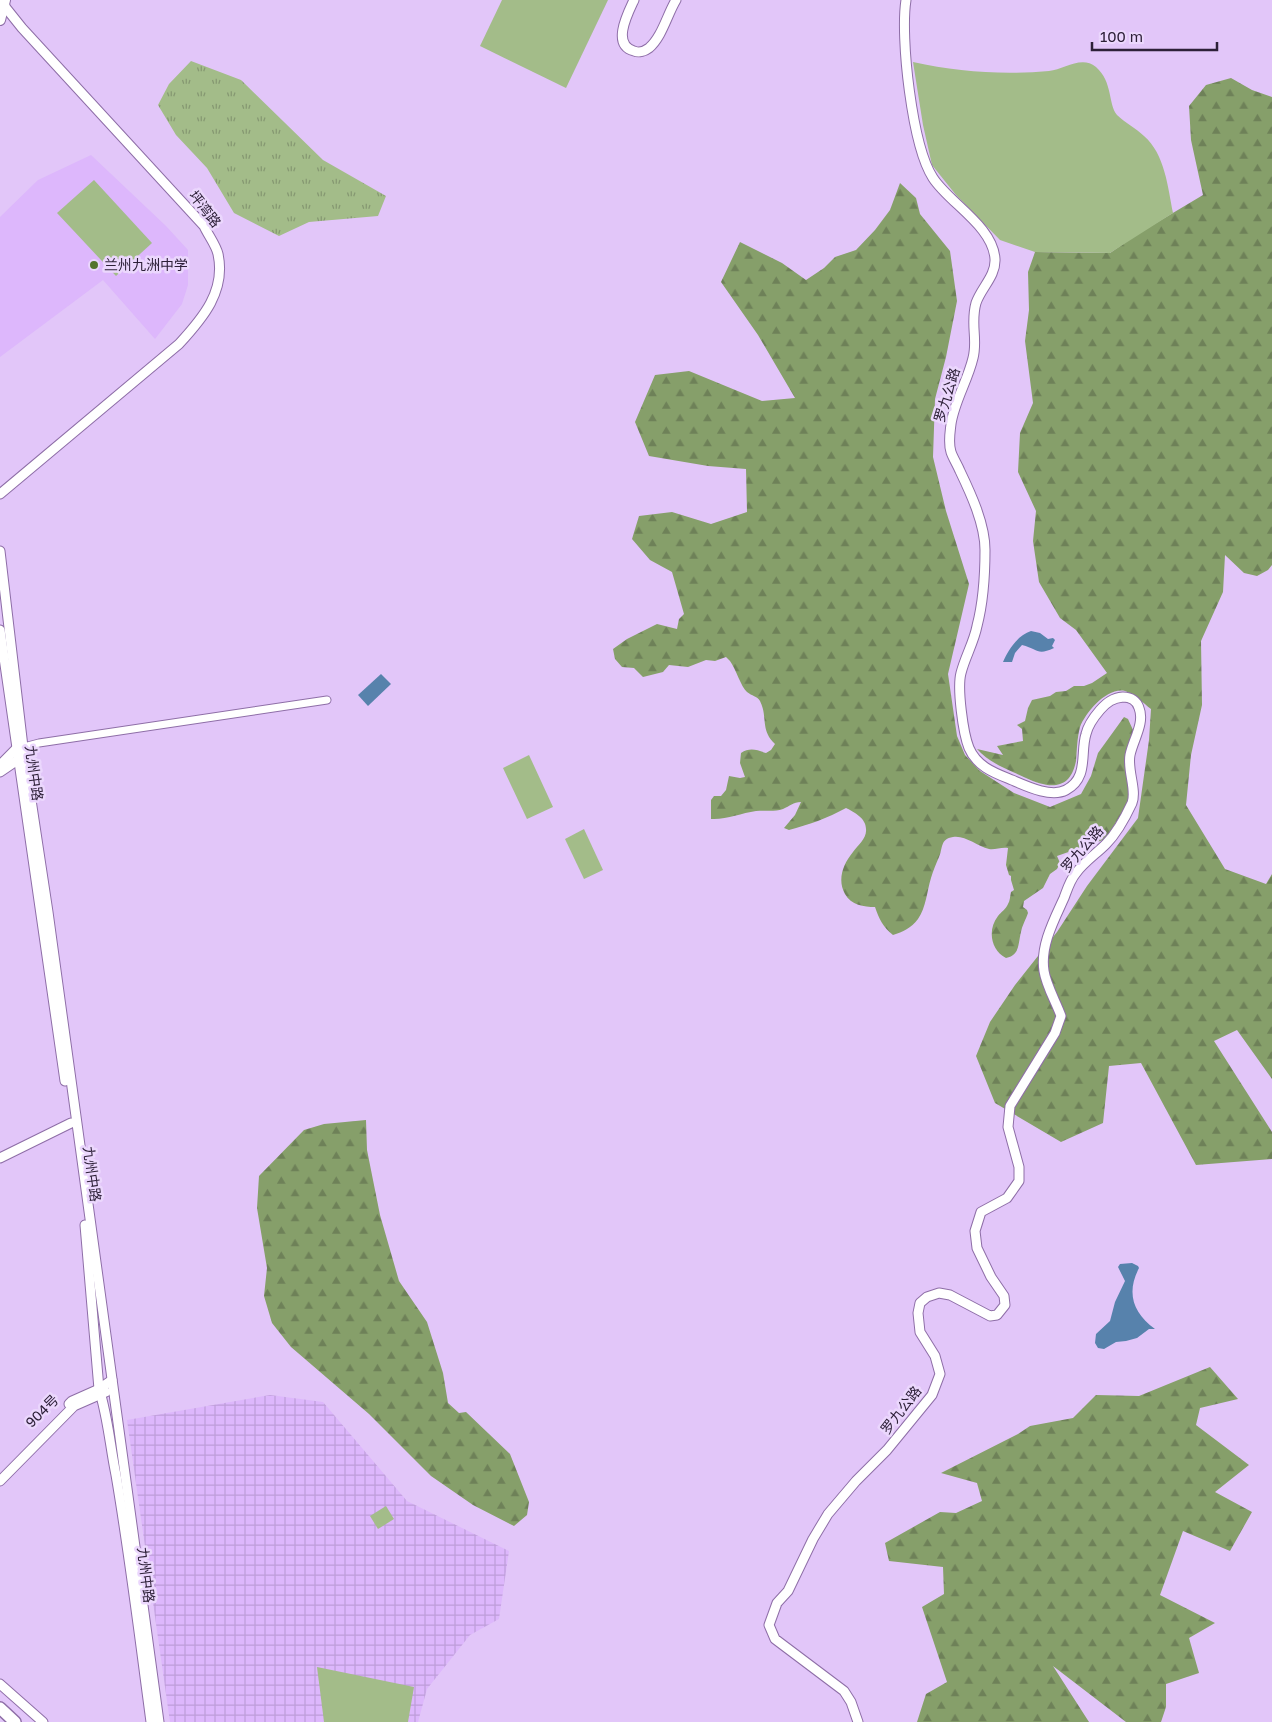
<svg xmlns="http://www.w3.org/2000/svg" width="1272" height="1722" font-family="'Golos Text','Noto Sans SC',sans-serif">
<defs>
<pattern id="industrial-grid" width="8" height="8" patternUnits="userSpaceOnUse" patternTransform="scale(1.25)"><rect width="8" height="8" fill="#ddb7fc"/><path d="M0 4h8M4 0v8" fill="none" stroke="#be9dd9"/></pattern>
<pattern id="grass-tufts" width="24" height="20" patternUnits="userSpaceOnUse" patternTransform="scale(1.25)"><rect width="24" height="20" fill="#a3bc89"/><path d="M3 7l-1-3M5 7V3M7 7l1-3M15 17l-1-3M17 17v-4M19 17l1-3" fill="none" stroke="#859871"/></pattern>
<pattern id="forest-firs" width="22" height="20" patternUnits="userSpaceOnUse" patternTransform="scale(1.25)"><rect width="22" height="20" fill="#869f6a"/><path d="M5 1l3.5 6h-7zM16 11l3.5 6h-7z" fill="#6e8158"/></pattern>
</defs>
<rect width="100%" height="100%" fill="#e2c6f9"/>
<polygon fill="#ddb7fc" points="91,155 166,226 188,250 188,285 182,304 155,339 103,280 0,357 0,217 38,180"/>
<polygon fill="url(#industrial-grid)" points="270,1395 323,1402 407,1501 509,1551 499,1619 470,1635 427,1689 418,1722 170,1722 127,1420"/>
<polygon fill="url(#grass-tufts)" points="191,61 241,80 323,160 386,196 378,216 309,222 279,236 234,213 207,168 176,135 158,105 169,84"/>
<g fill="url(#forest-firs)">
<path d="M1231,78L1252,90L1272,97V565L1268,570L1257,576L1244,573L1225,555L1223,592L1201,641L1202,705L1191,755L1186,805L1225,869L1266,884L1272,874V1079L1237,1030L1214,1041L1272,1132V1159L1196,1165L1141,1063L1109,1066L1103,1123L1061,1142L995,1103L976,1056L990,1022L1015,985L1057,932L1087,886L1138,818L1149,740L1151,709C1143,703 1135,694 1125,691C1107,687 1086,712 1080,727C1077,738 1077,750 1076,761C1070,792 1048,788 1026,778C1009,770 989,763 977,749L1003,755L997,746L1023,741L1022,729L1017,725L1025,721L1028,708L1032,700L1050,696L1056,692L1066,691L1074,686H1084L1092,683L1107,673L1076,630L1060,618L1039,582L1033,541L1036,511L1018,472L1020,433L1033,403L1025,341L1029,310L1028,272L1035,252L1110,253L1136,235L1203,195L1191,140L1189,106L1206,85Z"/>
<path d="M900,183L916,198L920,214L950,251L957,301L946,357L935,399L933,457L946,511L969,584L948,674L957,736L965,755L980,771L1014,793L1050,807L1081,794L1091,776L1098,753L1124,717L1128,719L1133,730L1128,751L1131,798L1107,837L1103,840L1057,856L1060,863L1057,869L1050,874L1043,888L1024,901L1023,907L1027,910L1028,913C1026,919 1022,926 1021,932C1018,944 1020,955 1006,958C991,950 987,930 998,916C1001,912 1006,909 1008,904C1010,901 1010,896 1011,892L1014,890L1011,880V876L1009,875L1006,865L1008,848C1001,847 995,850 989,849C977,846 965,835 953,837C940,839 943,848 939,857C936,864 933,871 931,878C927,891 926,908 918,919C911,928 903,932 893,935C883,927 879,919 875,907C864,907 851,905 845,894C837,880 843,864 853,852C858,845 867,838 866,829C866,818 854,812 846,808C828,818 808,825 789,830L784,828L795,815L801,802C793,802 790,806 783,809C774,812 766,810 756,811C741,813 726,820 711,819V800L714,796H721L726,790L729,776L740,778L745,777L740,763L741,753C750,747 757,750 766,753L771,750L775,744C760,730 768,717 760,701C757,696 752,696 747,692C741,687 736,669 730,661L726,657L715,661L706,660L688,667L669,665L663,672L643,677L634,668L622,667L615,659L613,649L627,639L657,624L677,629L679,619L684,614L672,572L650,560L632,539L639,516L672,512L711,524L747,512L746,469L708,466L649,456L635,422L655,375L689,371L762,401L795,398L758,335L721,282L740,242L782,263L806,280L824,268L835,257L856,250L875,230L890,210Z"/>
<polygon points="366,1120 367,1150 380,1215 399,1281 427,1322 443,1373 448,1403 459,1413 466,1412 510,1454 529,1502 527,1515 514,1526 473,1505 431,1476 369,1414 291,1347 272,1323 264,1296 267,1268 257,1208 259,1176 304,1130 324,1124"/>
<polygon points="1210,1367 1238,1399 1200,1408 1196,1425 1249,1465 1215,1492 1252,1512 1230,1551 1183,1531 1160,1595 1215,1623 1189,1638 1199,1673 1166,1684 1166,1707 1161,1722 1126,1722 1053,1666 1089,1722 917,1722 926,1694 947,1682 922,1607 944,1594 943,1567 889,1561 885,1543 940,1512 956,1513 982,1501 977,1483 941,1473 1018,1434 1030,1426 1073,1418 1096,1395 1139,1396"/>
</g>
<g fill="#a3bc89">
<polygon points="502,0 608,0 566,88 480,46"/>
<path d="M913,62C958,72 1003,75 1049,71C1064,70 1081,55 1096,67C1113,82 1108,104 1117,115C1125,123 1136,128 1144,136C1165,154 1168,188 1173,213L1110,253L1035,252L1000,240L956,195L932,165L923,125Z"/>
<polygon points="94,180 152,243 116,276 57,213"/>
<polygon points="529,755 553,807 527,819 503,768"/>
<polygon points="584,829 603,870 584,879 565,839"/>
<polygon points="386,1506 394,1519 378,1529 370,1516"/>
<polygon points="317,1667 414,1687 408,1722 324,1722"/>
</g>
<g fill="#5782ac">
<path d="M1031,631L1040,633L1048,639L1053,638L1055,640L1052,646L1054,648C1037,656 1038,649 1022,645L1015,653L1012,662H1003C1008,650 1018,635 1031,631Z"/>
<polygon points="381,674 391,684 368,706 358,695"/>
<path d="M1132,1263L1138,1266L1139,1268C1126,1293 1133,1313 1155,1329H1149L1137,1338L1126,1341L1116,1342L1104,1349L1098,1348L1095,1343L1096,1334L1110,1321L1115,1302L1125,1281L1118,1267L1120,1264Z"/>
</g>
<g fill="none" stroke-linecap="round" stroke-linejoin="round">
<g stroke="#8e6ea7" stroke-width="9">
<polyline id="minor" points="20,748 39,743 327,700"/>
</g>
<g stroke="#8e6ea7" stroke-width="11">
<g id="tertiary">
<path d="M634,0C628,13 611,45 634,51C639,53 645,51 649,48C662,37 667,15 676,0"/>
<path d="M0,494L179,344C203,318 226,291 218,254C216,245 208,235 204,226L22,28L6,8L2,0"/>
<polyline points="0,551 23,747 48,912 159,1722"/>
<polyline points="0,630 65,1081"/>
<polyline points="0,765 17,748"/>
<polyline points="0,772 22,757"/>
<polyline points="0,1158 71,1123"/>
<path d="M85,1225L99,1389C108,1417 110,1446 116,1475C130,1557 140,1640 151,1722"/>
<polyline points="69,1404 72,1401 99,1389 112,1380"/>
<polyline points="0,1481 74,1406 106,1392"/>
<polyline points="0,1684 43,1722"/>
<path d="M858,1722L851,1702L844,1691L775,1639L769,1625L777,1603L788,1591L813,1539L828,1514L856,1481L887,1450L932,1395L940,1374L935,1356L920,1332L918,1313L920,1303L927,1297L939,1293L950,1295L990,1316L997,1315L1005,1305L1004,1296L991,1277L977,1248L975,1231L981,1212L1007,1198L1019,1181V1167L1008,1127L1010,1106L1055,1033L1061,1016C1056,1002 1046,985 1044,971C1040,946 1054,920 1064,898C1067,890 1070,880 1076,873C1084,862 1096,854 1106,844C1116,834 1126,816 1132,803C1137,790 1127,770 1130,755C1133,740 1145,723 1139,708C1137,701 1131,697 1123,697C1113,698 1107,702 1100,710C1094,717 1088,725 1086,734C1080,753 1089,778 1066,790C1051,798 1026,786 1012,780C995,773 977,767 969,748C963,733 957,688 961,673C965,657 974,642 977,626C983,603 985,575 985,550C985,524 971,494 960,471C957,464 953,458 951,452C948,443 950,433 951,424C954,402 968,380 973,358C978,339 970,324 976,303C981,288 996,276 995,259C993,226 949,203 933,178C912,146 900,37 906,0"/>
</g>
</g>
<g stroke="#8e6ea7" stroke-width="12">
<polyline id="secondary" points="0,20 5,0"/>
</g>
<g stroke="#8e6ea7" stroke-width="14">
<polyline id="trunk" points="0,1708 15,1722"/>
</g>
<use href="#minor" stroke="#fff" stroke-width="7"/>
<use href="#tertiary" stroke="#fff" stroke-width="9"/>
<use href="#secondary" stroke="#fff" stroke-width="10"/>
<use href="#trunk" stroke="#fff" stroke-width="11"/>
</g>
<circle fill="#55752c" stroke="#ebd7fd" stroke-width="2" cx="94" cy="265" r="5"/>
<g text-anchor="middle" stroke-width="5" stroke-linejoin="round" paint-order="stroke">
<g font-size="14" fill="#2d2038" stroke="#ebd7fd">
<text transform="translate(205 209) rotate(52)" y="5">坪湾路</text>
<text transform="translate(947 395) rotate(-73)" y="5">罗九公路</text>
<text transform="translate(34 773) rotate(82)" y="5">九州中路</text>
<text transform="translate(1082 849) rotate(-49)" y="5">罗九公路</text>
<text transform="translate(92 1174) rotate(82)" y="5">九州中路</text>
<text transform="translate(901 1410) rotate(-52)" y="5">罗九公路</text>
<text transform="translate(42 1411) rotate(-45)" y="5">904号</text>
<text transform="translate(146 1575) rotate(83)" y="5">九州中路</text>
</g>
<g font-size="14" fill="#2d2038" stroke="#ebd7fd" text-anchor="start">
<text x="104" y="270">兰州九洲中学</text>
</g>
</g>
<path d="M1092 42v8h125v-8" fill="none" stroke="#2d2038" stroke-width="2.5"/>
<text x="1100" y="42" font-size="15" fill="#2d2038" stroke="#ebd7fd" stroke-width="4" paint-order="stroke">100 m</text>
</svg>
